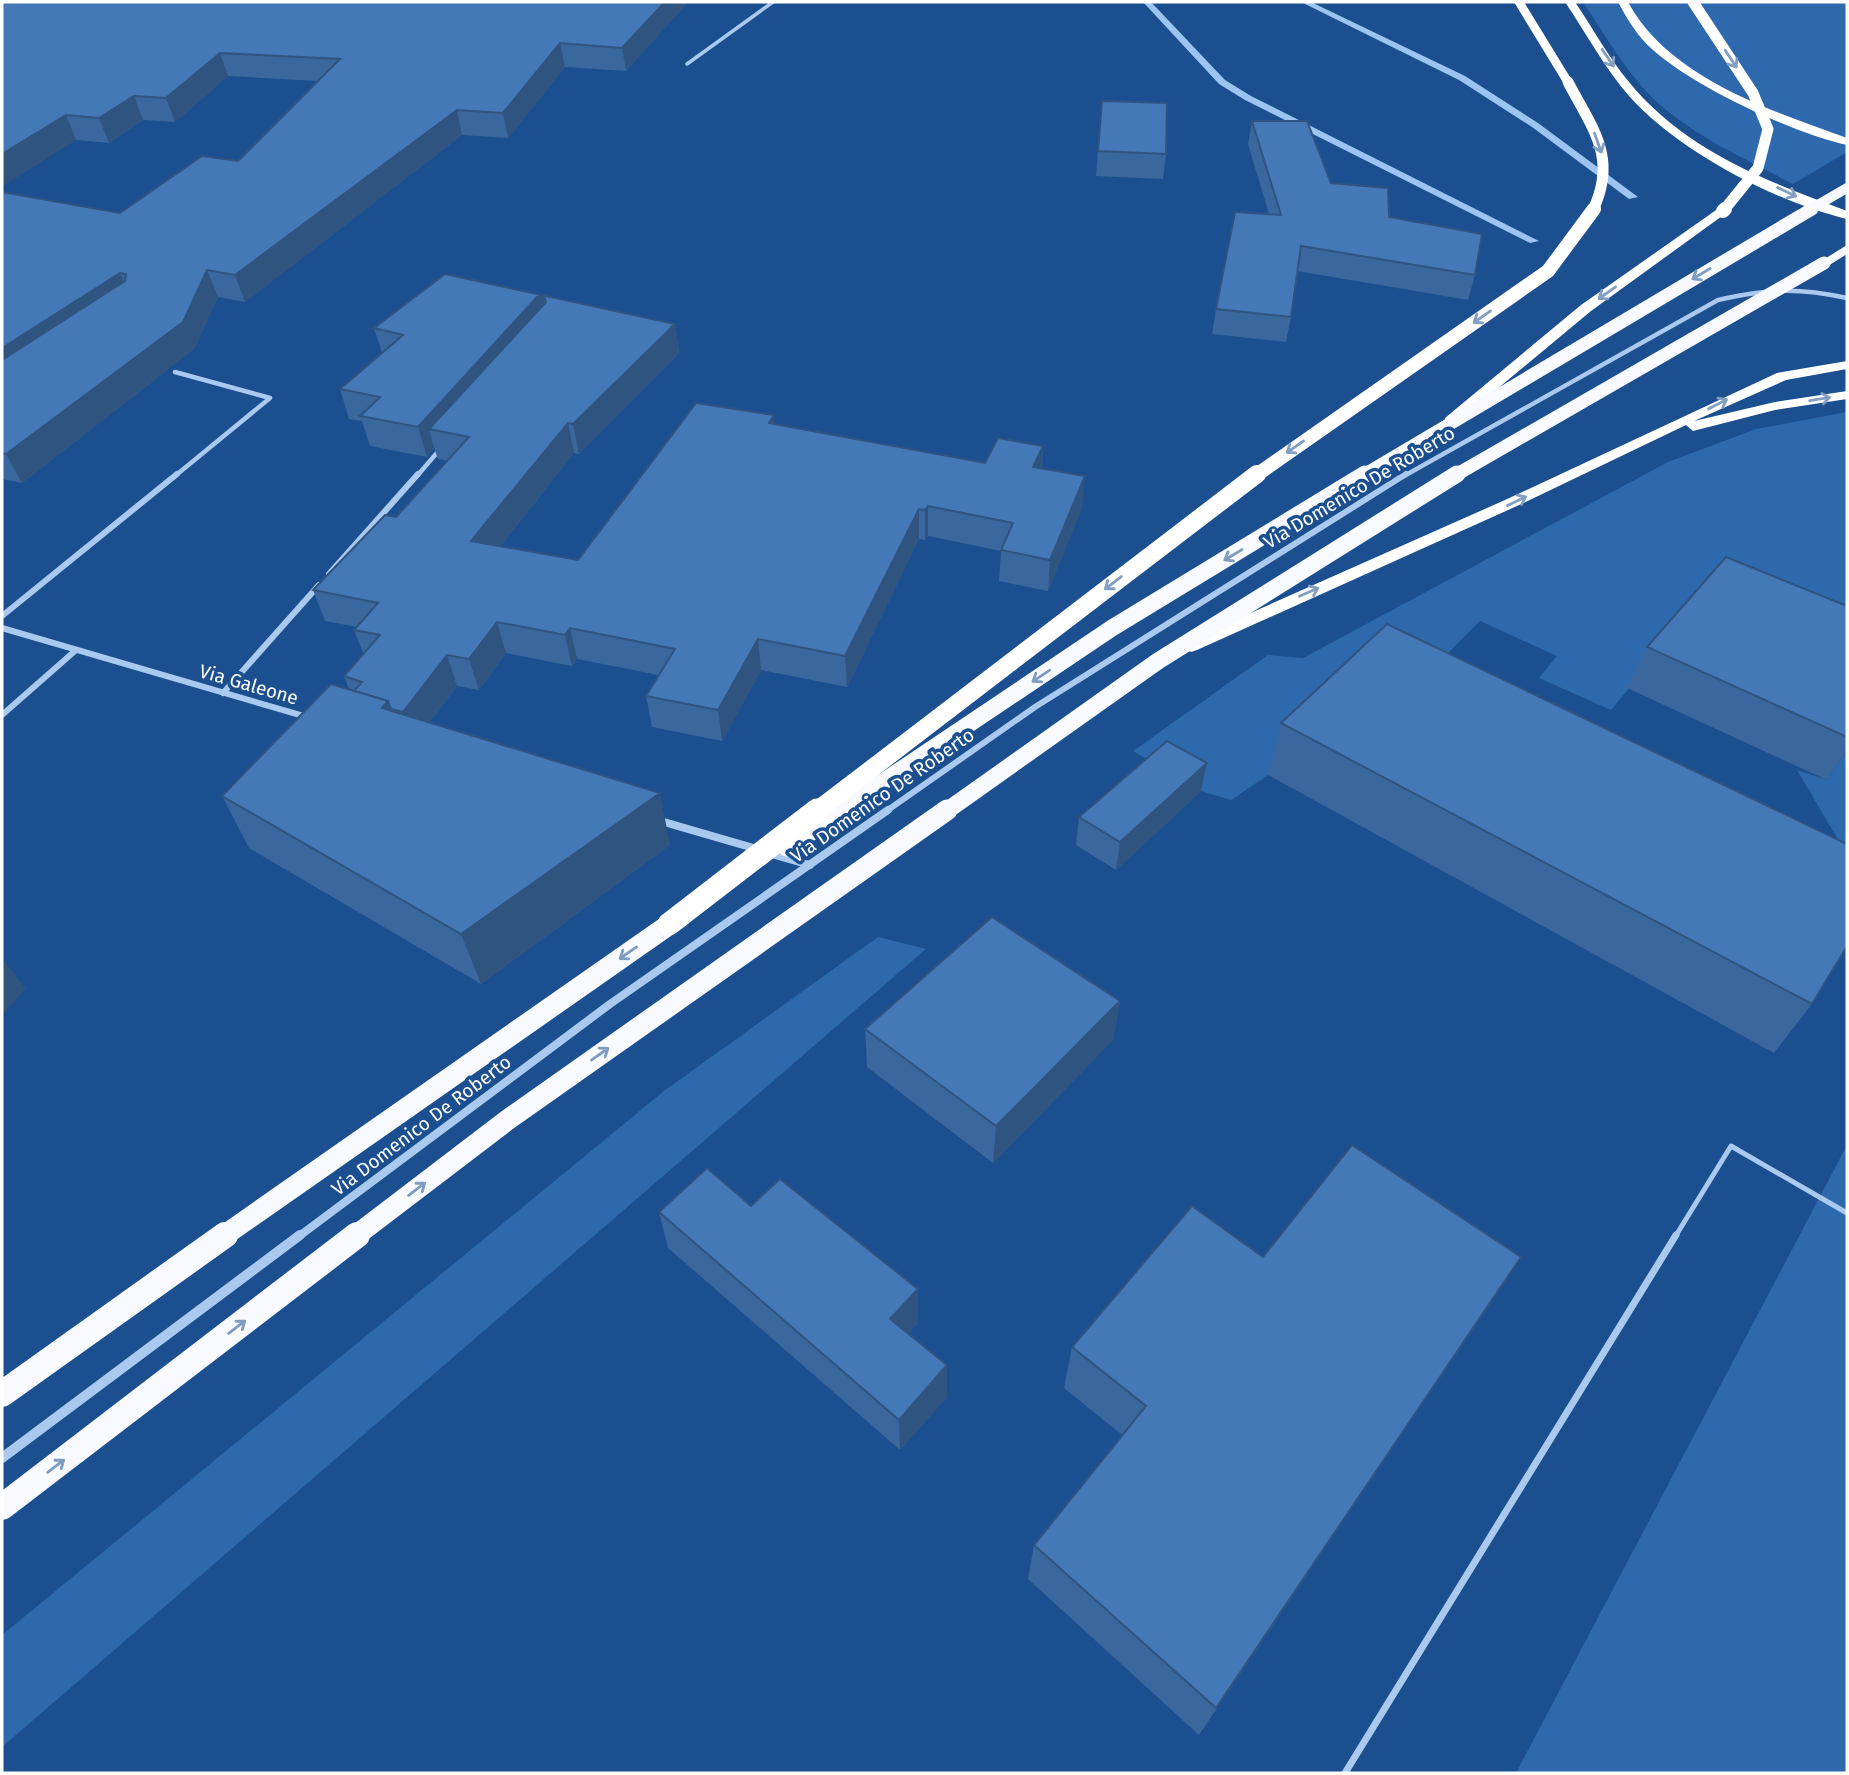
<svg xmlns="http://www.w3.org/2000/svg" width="1849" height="1775" font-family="'Fira Sans',sans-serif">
<rect width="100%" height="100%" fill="#1b4f8f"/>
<g fill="#2e69ad">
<path d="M1583,2H1847V152L1793,184C1737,154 1673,128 1634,77C1615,54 1600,27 1583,2Z"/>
<polygon points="1847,412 1847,658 1705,598 1611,710 1539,678 1557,656 1480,621 1439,662 1378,674 1268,775 1231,800 1201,791 1133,751 1268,655 1303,658 1668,462 1756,429"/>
<polygon points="1847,750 1847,855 1797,770 1827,780"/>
<polygon points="878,937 926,949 2,1747 2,1635 664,1091"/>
<polygon points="1847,1145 1847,1773 1516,1773 1835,1168"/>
</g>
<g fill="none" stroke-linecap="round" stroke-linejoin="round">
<g fill="#9cc4f0" fill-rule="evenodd">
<polygon points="1143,2 1151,2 1225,80 1251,96 1539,241 1530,243 1245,100 1219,84"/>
<polygon points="1301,2 1311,2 1465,76 1538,123 1638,197 1629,199 1532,127 1459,80"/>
</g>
<polyline stroke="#a9c9ee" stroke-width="5" points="1675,1237 1731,1146 1847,1213"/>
<polyline stroke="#a9c9ee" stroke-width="7" points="1345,1773 1676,1235"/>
<polyline stroke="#a9c9ee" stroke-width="3.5" points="687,64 773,2"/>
<g stroke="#a9c9ee" stroke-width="4.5">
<polyline points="175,476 270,398 175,372"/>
<polyline points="417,476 442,447"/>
<path d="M1404,476L1718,300C1768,289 1796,287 1847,298"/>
</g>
<g stroke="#a9c9ee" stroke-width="6">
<polyline points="329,574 418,474"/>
<polyline points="2,616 177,474"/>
<polyline points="2,628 307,717"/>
<polyline points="223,693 319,585"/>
<polyline points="2,715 76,650"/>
<polyline points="885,812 1035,707 1406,474"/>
</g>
<g stroke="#a9c9ee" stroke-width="8">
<polyline points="657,820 757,849"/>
<polyline points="768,853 810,865"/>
<polyline points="298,1237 610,1004 888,810"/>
</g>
<polyline stroke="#a9c9ee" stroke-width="10" points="2,1458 300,1235"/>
<polygon fill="#f8faff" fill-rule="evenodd" points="1847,245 1847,254 1828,266 1818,263"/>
<g fill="#fff" fill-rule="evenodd">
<polygon points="1514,2 1524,2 1573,82 1572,84 1564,84"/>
<path d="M1565,2H1575C1593,28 1608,57 1629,82C1684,150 1768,182 1847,211V219C1775,202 1678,151 1629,96C1604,67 1586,33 1565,2Z"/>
<path d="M1618,2H1628C1669,78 1770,110 1847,138V145C1791,132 1696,88 1653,50C1637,36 1628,20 1618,2Z"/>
<polygon points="1719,208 1729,211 1591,311 1455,424 1445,424 1445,418 1581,305"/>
<polygon points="1847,361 1847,369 1786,380 1694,421 1775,402 1847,391 1847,399 1775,410 1693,431 1686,425 1517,506 1197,650 1191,652 1182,646 1185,642 1505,500 1777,373"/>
</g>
<polyline stroke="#f8faff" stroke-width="10" points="1809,210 1847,188"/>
<g stroke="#f8faff" stroke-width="13">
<polyline points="1362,476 1812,209"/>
<polyline points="1454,476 1824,263"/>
</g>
<g stroke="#f8faff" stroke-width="17">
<polyline points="838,812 1112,628 1365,474"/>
<polyline points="945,812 1158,661 1457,474"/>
</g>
<g stroke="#f8faff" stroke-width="21">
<polyline points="787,846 841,810"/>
<polyline points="222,1237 680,917"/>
<polyline points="354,1237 506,1121 947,810"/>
</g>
<g stroke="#f8faff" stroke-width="26">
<polyline points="2,1394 225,1235"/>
<polyline points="2,1507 357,1235"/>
</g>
<g stroke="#fff" stroke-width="11">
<polyline points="1693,2 1753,93 1768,129 1758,168 1724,210"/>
<path d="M1568,82C1592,128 1618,157 1593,210"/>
</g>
<g stroke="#fff" stroke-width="14">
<polyline points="1723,211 1725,209"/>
<polyline points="1255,476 1548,271 1594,209"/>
</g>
<polyline stroke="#fff" stroke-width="18" points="815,812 1257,474"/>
<polyline stroke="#fff" stroke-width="23" points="669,924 817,810"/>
</g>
<g fill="#3a679d">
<polygon points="2,2 688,2 626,71 565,67 508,138 462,135 245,302 218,297 194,349 22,483 2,479 2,192 120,213 238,161 317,81 228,76 175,122 143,120 109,143 76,140"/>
<polygon points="1102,101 1166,154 1163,179 1096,176"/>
<polygon points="1252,121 1331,183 1389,217 1475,275 1468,300 1297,271 1291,317 1286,342 1212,334 1216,309 1269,214 1248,144"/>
<polygon points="445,274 675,324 679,353 579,454 574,453 500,547 578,560 775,424 985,463 1043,446 1042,469 1082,507 1048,591 999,581 1001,551 928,536 925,540 919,539 847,687 761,670 722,741 652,727 646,696 658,675 577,659 572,666 506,653 479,690 457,686 430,722 670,845 481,984 249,848 222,796 349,690 344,676 363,653 354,630 357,627 325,621 313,590 396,517 447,461 438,459 434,448 427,457 370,446 362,421 349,419 340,389 382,353 374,328"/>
<polygon points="1847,606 1847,750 1827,780 1627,688 1647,647"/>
<polygon points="1281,723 1812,1004 1774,1053 1268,775"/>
<polygon points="1201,791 1116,870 1076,845 1079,817"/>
<polygon points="1120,1001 1113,1040 993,1163 867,1067 865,1029"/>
<polygon points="751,1206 918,1323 908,1333 947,1397 900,1450 668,1248 659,1212"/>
<polygon points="1263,1257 1521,1257 1199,1735 1028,1579 1034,1545 1122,1435 1064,1388 1072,1347"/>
</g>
<g fill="#305480">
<polygon points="665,2 688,2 626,71 622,48"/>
<polygon points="560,43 565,67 508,138 503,113"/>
<polygon points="220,53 228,76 175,122 166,98"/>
<polygon points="134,96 143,120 109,143 99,118"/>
<polygon points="457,110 462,135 245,302 235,275"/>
<polygon points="66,115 76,140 2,187 2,154"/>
<polygon points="207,270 218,297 194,349 22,483 6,454"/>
<polygon points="120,273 131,300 2,385 2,348"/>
<polygon points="544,296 550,325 429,429 434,448 427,457 418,427 537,297"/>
<polygon points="675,324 679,353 579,454 573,424"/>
<polygon points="774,415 777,445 769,423"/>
<polygon points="568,423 574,453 480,572 471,541"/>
<polygon points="1043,446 1041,476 1033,467"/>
<polygon points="1085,476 1082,507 1048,591 1050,560"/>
<polygon points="928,506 928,536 925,540 925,510"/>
<polygon points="919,509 919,539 847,687 845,656"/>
<polygon points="497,622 506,653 479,690 469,659"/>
<polygon points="570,628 577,659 572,666 565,635"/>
<polygon points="758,639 761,670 722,741 718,710"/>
<polygon points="447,655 457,686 414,743 403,712"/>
<polygon points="388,701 407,753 382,708"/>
<polygon points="1207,763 1201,791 1116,870 1120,842"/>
<polygon points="660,793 670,845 481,984 461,934"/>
<polygon points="5,962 26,989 2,1015 2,965"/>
<polygon points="1120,1001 1113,1040 993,1163 996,1126"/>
<polygon points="918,1289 918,1323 892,1351 890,1319"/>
<polygon points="947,1365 947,1397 900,1450 899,1420"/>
</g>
<g fill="#4478b7" stroke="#305480" stroke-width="2">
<polygon points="2,2 665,2 622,48 560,43 503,113 457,110 235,275 207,270 183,322 6,454 2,453 2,360 125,281 126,274 120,273 2,348 2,192 120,213 202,156 238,161 340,59 220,53 166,98 134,96 99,118 66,115 2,154"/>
<polygon points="1102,101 1167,103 1166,154 1098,151"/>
<polygon points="1252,121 1307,121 1331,183 1388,188 1389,217 1482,234 1475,275 1301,246 1291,317 1216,309 1235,212 1281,215"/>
<polygon points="445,274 675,324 573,424 568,423 471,541 578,560 696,403 774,415 769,423 985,463 998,438 1043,446 1033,467 1085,476 1050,560 1001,550 1013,523 928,506 925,510 919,509 845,656 758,639 718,710 646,696 675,649 570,628 565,635 497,622 469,659 447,655 403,712 391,709 388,701 354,691 362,682 344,676 380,635 354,630 378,603 313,590 385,515 396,517 469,437 429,429 546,302 544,296 537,297 418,427 360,416 380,397 340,389 403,335 374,328"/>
<polygon points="1726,557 1847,606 1847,737 1647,647"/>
<polygon points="1387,624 1847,844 1847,946 1812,1004 1281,723"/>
<polygon points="331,684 388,701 382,708 660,793 461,934 222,796"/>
<polygon points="1167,741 1207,763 1120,842 1079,817"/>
<polygon points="992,917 1120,1001 996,1126 865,1029"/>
<polygon points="1352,1145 1521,1257 1216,1708 1034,1545 1146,1406 1072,1347 1192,1206 1263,1257"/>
<polygon points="707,1168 751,1206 780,1179 918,1289 890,1319 947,1365 899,1420 659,1212"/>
</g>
<defs><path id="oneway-shaft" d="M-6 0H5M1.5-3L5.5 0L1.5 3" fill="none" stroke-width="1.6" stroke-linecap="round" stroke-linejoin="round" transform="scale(1.75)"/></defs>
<g stroke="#829ec1">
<use href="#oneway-shaft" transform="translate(1608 58) rotate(56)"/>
<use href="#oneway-shaft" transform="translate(1731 59) rotate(57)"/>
<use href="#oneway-shaft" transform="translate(1598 143) rotate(70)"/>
<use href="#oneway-shaft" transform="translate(1787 192) rotate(26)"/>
<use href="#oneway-shaft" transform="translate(1607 293) rotate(145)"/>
<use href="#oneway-shaft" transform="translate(1482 317) rotate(145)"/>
<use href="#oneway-shaft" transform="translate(1820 399) rotate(-9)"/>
<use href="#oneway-shaft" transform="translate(1718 404) rotate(-27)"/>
<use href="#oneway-shaft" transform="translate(1295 447) rotate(145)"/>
<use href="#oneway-shaft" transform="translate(1517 501) rotate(-25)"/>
<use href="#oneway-shaft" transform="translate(1113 583) rotate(142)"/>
<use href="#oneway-shaft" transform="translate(1309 592) rotate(-24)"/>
</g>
<g stroke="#7e9cc1">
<use href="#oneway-shaft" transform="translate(1701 274) rotate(149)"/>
<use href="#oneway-shaft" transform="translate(1233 555) rotate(149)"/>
<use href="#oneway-shaft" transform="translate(1041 676) rotate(146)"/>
<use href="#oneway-shaft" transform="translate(628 953) rotate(145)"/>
<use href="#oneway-shaft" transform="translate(600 1054) rotate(-35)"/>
<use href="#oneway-shaft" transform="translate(417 1189) rotate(-37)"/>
<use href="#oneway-shaft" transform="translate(237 1327) rotate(-37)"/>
<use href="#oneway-shaft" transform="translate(56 1466) rotate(-37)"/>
</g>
<g text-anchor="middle" stroke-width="7" stroke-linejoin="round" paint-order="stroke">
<g font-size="19" fill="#fff" stroke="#1b4f8f">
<text transform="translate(1359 487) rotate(-31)" y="7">Via Domenico De Roberto</text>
<text transform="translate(249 684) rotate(16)" y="7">Via Galeone</text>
<text transform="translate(882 795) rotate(-35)" y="7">Via Domenico De Roberto</text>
<text transform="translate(421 1125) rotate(-37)" y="7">Via Domenico De Roberto</text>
</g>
</g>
<rect width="1849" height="1775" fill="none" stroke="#ffffff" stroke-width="7"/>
</svg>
